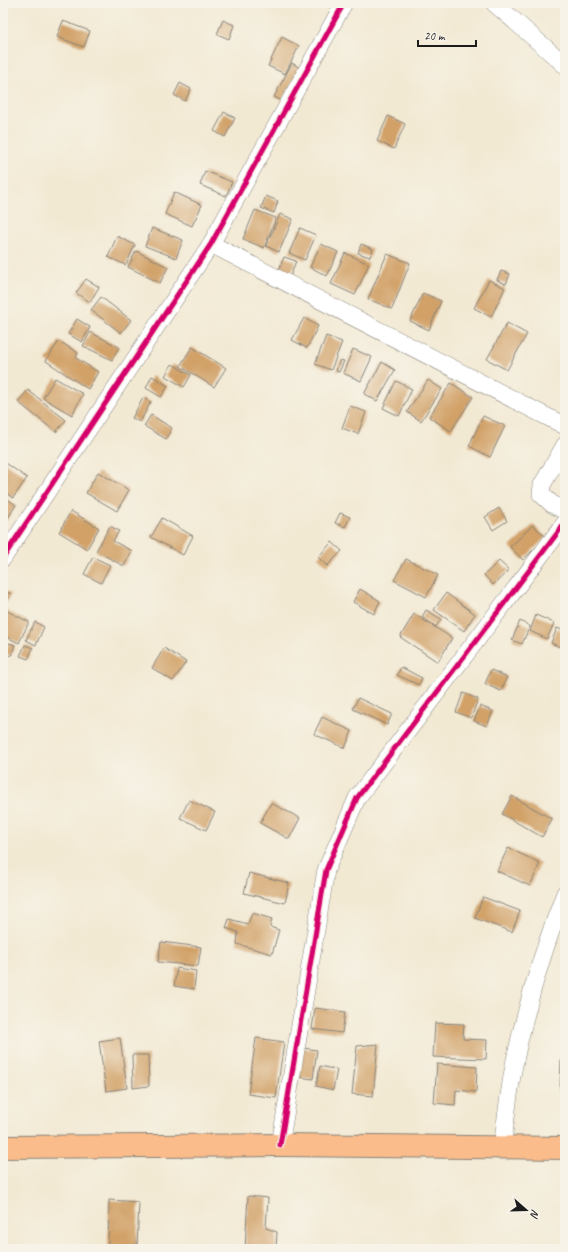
<svg xmlns="http://www.w3.org/2000/svg" width="568" height="1252" font-family="Caveat,sans-serif">
<rect width="100%" height="100%" fill="#f7f3e8"/>
<filter id="ink" filterUnits="userSpaceOnUse"><feTurbulence type="fractalNoise" baseFrequency=".025" numOctaves="2"/><feDisplacementMap in="SourceGraphic" scale="8" xChannelSelector="R" yChannelSelector="G"/><feConvolveMatrix kernelMatrix="1 2 1 2 8 2 1 2 1" color-interpolation-filters="sRGB"/></filter>
<filter id="wash" filterUnits="userSpaceOnUse"><feTurbulence type="fractalNoise" baseFrequency=".012" numOctaves="4" result="noise"/><feDisplacementMap in="SourceGraphic" scale="16" xChannelSelector="R" yChannelSelector="G"/><feGaussianBlur stdDeviation="0.9" result="paint"/><feColorMatrix in="noise" values="0 0 0 0 0 0 0 0 0 0 0 0 0 0 0 0 0 1.4 0 .05"/><feComposite in="paint" operator="in"/></filter>
<g filter="url(#wash)">
<rect width="100%" height="100%" fill="#f2e9d3"/>
<g id="blocks">
<g fill="#d1a168">
<polygon points="223,20 234,25 229,39 217,34"/>
<polygon points="63,21 90,31 84,47 57,37"/>
<polygon points="282,37 299,46 285,74 268,66"/>
<polygon points="292,63 300,68 282,101 274,97"/>
<polygon points="180,83 191,89 185,101 174,95"/>
<polygon points="224,112 235,118 225,137 214,131"/>
<polygon points="388,116 405,124 394,149 377,141"/>
<polygon points="205,171 232,182 226,196 200,185"/>
<polygon points="174,192 202,205 192,226 165,214"/>
<polygon points="266,196 278,201 274,213 261,208"/>
<polygon points="255,210 276,218 264,248 243,239"/>
<polygon points="280,214 293,219 279,252 266,246"/>
<polygon points="152,228 183,240 176,258 145,246"/>
<polygon points="300,228 316,235 305,260 289,253"/>
<polygon points="117,236 135,245 126,265 108,257"/>
<polygon points="321,244 338,252 327,276 310,267"/>
<polygon points="361,244 373,249 370,257 358,253"/>
<polygon points="136,251 168,267 160,283 128,267"/>
<polygon points="345,253 369,264 355,295 331,284"/>
<polygon points="387,254 410,263 392,309 368,299"/>
<polygon points="284,257 296,261 290,277 278,272"/>
<polygon points="501,271 510,274 506,284 497,280"/>
<polygon points="86,279 99,287 90,302 76,293"/>
<polygon points="489,280 505,288 491,317 474,308"/>
<polygon points="423,293 441,301 429,330 410,321"/>
<polygon points="101,297 131,320 121,333 91,310"/>
<polygon points="304,318 318,326 307,348 292,340"/>
<polygon points="77,319 90,327 82,342 68,334"/>
<polygon points="507,323 527,334 507,370 487,359"/>
<polygon points="90,332 119,347 112,360 83,346"/>
<polygon points="326,336 342,342 331,370 315,364"/>
<polygon points="59,341 78,353 76,358 98,372 88,389 46,361"/>
<polygon points="192,347 226,368 214,387 180,366"/>
<polygon points="353,349 372,357 361,381 343,373"/>
<polygon points="340,360 344,361 339,372 336,371"/>
<polygon points="382,362 395,370 377,401 364,394"/>
<polygon points="172,364 191,375 184,387 165,376"/>
<polygon points="152,376 168,386 161,397 146,388"/>
<polygon points="55,378 83,394 72,415 43,398"/>
<polygon points="428,380 442,389 421,421 407,412"/>
<polygon points="396,381 412,389 399,416 383,408"/>
<polygon points="451,383 473,397 451,431 429,417"/>
<polygon points="28,390 66,420 56,432 18,402"/>
<polygon points="143,398 151,402 140,422 132,418"/>
<polygon points="350,406 366,412 358,434 342,428"/>
<polygon points="151,415 172,428 166,439 144,426"/>
<polygon points="483,416 505,426 490,457 469,446"/>
<polygon points="3,461 27,478 13,498 3,491"/>
<polygon points="98,472 129,490 117,511 86,493"/>
<polygon points="3,496 16,505 3,526"/>
<polygon points="499,508 507,521 493,530 485,517"/>
<polygon points="71,511 99,528 87,549 59,532"/>
<polygon points="340,513 350,517 345,527 335,523"/>
<polygon points="162,518 193,536 183,555 151,537"/>
<polygon points="533,525 546,537 523,560 510,547"/>
<polygon points="110,526 119,531 113,541 132,551 124,566 96,551"/>
<polygon points="332,542 342,551 327,566 318,557"/>
<polygon points="93,557 110,565 101,583 84,574"/>
<polygon points="406,559 438,575 426,597 394,580"/>
<polygon points="499,561 509,570 493,585 484,575"/>
<polygon points="360,589 380,601 374,614 353,602"/>
<polygon points="3,590 11,594 5,605 3,604"/>
<polygon points="446,593 475,614 464,631 434,610"/>
<polygon points="3,609 29,622 19,643 3,635"/>
<polygon points="426,610 441,619 436,627 422,617"/>
<polygon points="414,614 452,638 438,662 400,637"/>
<polygon points="536,615 554,623 547,639 530,631"/>
<polygon points="520,621 530,626 522,644 512,640"/>
<polygon points="35,622 44,627 36,645 26,640"/>
<polygon points="557,628 565,631 565,649 551,643"/>
<polygon points="9,643 15,645 11,656 4,653"/>
<polygon points="25,645 33,648 28,659 20,656"/>
<polygon points="164,648 186,662 173,681 152,668"/>
<polygon points="401,667 422,678 419,685 397,675"/>
<polygon points="491,670 507,677 501,691 485,684"/>
<polygon points="463,693 478,699 471,718 456,712"/>
<polygon points="358,698 392,714 387,725 353,709"/>
<polygon points="480,706 493,711 487,726 474,721"/>
<polygon points="322,717 352,731 345,748 314,734"/>
<polygon points="512,796 552,819 542,837 502,814"/>
<polygon points="189,800 215,812 206,830 180,818"/>
<polygon points="271,803 300,818 289,839 260,823"/>
<polygon points="508,848 540,863 530,886 497,871"/>
<polygon points="249,873 289,883 285,903 244,893"/>
<polygon points="483,897 520,911 512,932 475,918"/>
<polygon points="252,913 272,919 270,927 279,930 272,954 237,944 238,932 226,928 229,919 248,924"/>
<polygon points="161,942 201,947 198,966 158,962"/>
<polygon points="177,968 196,971 194,989 174,986"/>
<polygon points="315,1008 345,1012 342,1033 312,1029"/>
<polygon points="435,1023 464,1024 463,1039 487,1040 486,1059 433,1057"/>
<polygon points="120,1038 127,1088 106,1091 99,1041"/>
<polygon points="256,1038 284,1042 276,1098 248,1094"/>
<polygon points="378,1044 373,1096 352,1094 357,1046"/>
<polygon points="303,1048 317,1050 313,1079 299,1077"/>
<polygon points="132,1055 148,1055 149,1086 133,1088"/>
<polygon points="561,1060 565,1060 565,1092 560,1091"/>
<polygon points="437,1064 477,1067 476,1092 456,1090 455,1105 434,1103"/>
<polygon points="320,1066 337,1070 333,1090 316,1086"/>
<polygon points="248,1196 268,1198 266,1228 277,1232 276,1249 245,1249"/>
<polygon points="109,1200 139,1202 137,1246 108,1246"/>
</g>
</g>
</g>
<g filter="url(#ink)">
<use href="#blocks" fill-opacity="0" stroke="#878278" stroke-width="1"/>
<g fill="none" stroke-linecap="round" stroke-linejoin="round">
<g stroke="#878278" stroke-width="18">
<g id="minor">
<polyline points="494,3 565,65"/>
<polyline points="211,244 565,426"/>
<polyline points="565,445 542,485 541,494 552,504 565,511"/>
<polyline points="3,558 211,244 344,3"/>
<polyline points="280,1145 326,870 357,798 565,523"/>
<path d="M502,1148C506,1119 509,1089 515,1060C527,1003 544,947 565,893"/>
</g>
</g>
<g stroke="#878278" stroke-width="24">
<polyline id="trunk" points="3,1147 280,1145 565,1148"/>
</g>
<use href="#minor" stroke="#fff" stroke-width="17"/>
<use href="#trunk" stroke="#fabc8b" stroke-width="22"/>
<g stroke="#f7f3e8" stroke-width="8">
<g id="cycleway">
<polyline points="3,558 211,244 344,3"/>
<polyline points="280,1145 326,870 357,798 565,523"/>
</g>
</g>
<use href="#cycleway" stroke="#d6006c" stroke-width="5"/>
</g>
</g>
<rect width="568" height="1252" fill="none" stroke="#f7f3e8" stroke-width="16"/>
<g transform="translate(526 1210) rotate(110)" stroke="#f7f3e8" stroke-width="3" paint-order="stroke">
<path d="M0-3L7 15L0 10L-7 15Z" fill="#1c1c1c"/>
<text y="-6" font-size="11" font-weight="bold" text-anchor="middle" fill="#1c1c1c">N</text>
</g>
<path d="M418 40v6h58v-6" fill="none" stroke="#1c1c1c" stroke-width="2"/>
<text x="424" y="40" font-size="12" fill="#1c1c1c" stroke="#f7f3e8" stroke-width="3" paint-order="stroke">20 m</text>
</svg>
